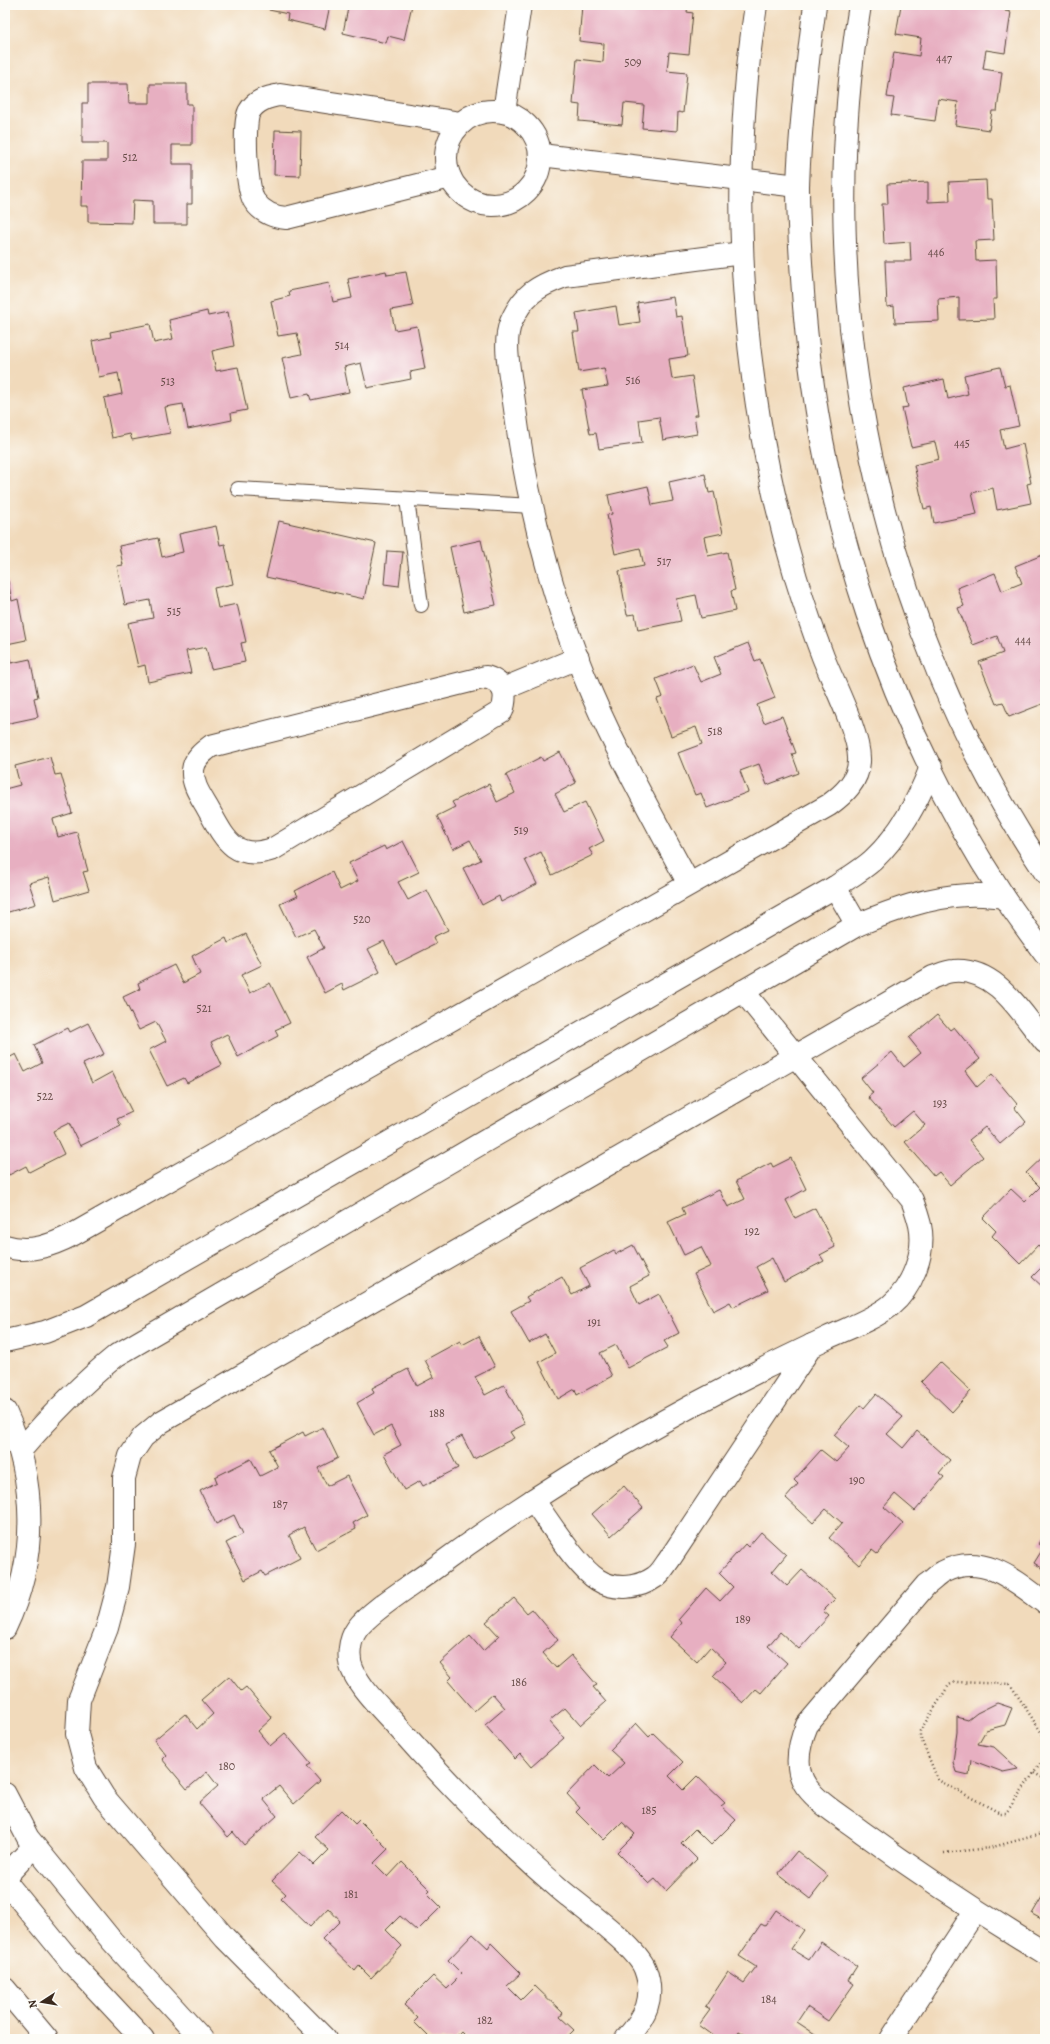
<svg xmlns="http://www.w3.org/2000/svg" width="1050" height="2044" font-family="Alegreya,serif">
<rect width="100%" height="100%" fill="#fdfcf7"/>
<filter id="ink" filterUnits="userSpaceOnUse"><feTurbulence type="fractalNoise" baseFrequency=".025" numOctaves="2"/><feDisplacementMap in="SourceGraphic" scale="8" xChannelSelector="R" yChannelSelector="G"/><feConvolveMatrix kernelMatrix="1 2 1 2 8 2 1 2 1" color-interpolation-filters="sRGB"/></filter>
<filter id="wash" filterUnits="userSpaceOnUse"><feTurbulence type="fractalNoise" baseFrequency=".012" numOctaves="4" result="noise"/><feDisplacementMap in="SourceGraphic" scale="16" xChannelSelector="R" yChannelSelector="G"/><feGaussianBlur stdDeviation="0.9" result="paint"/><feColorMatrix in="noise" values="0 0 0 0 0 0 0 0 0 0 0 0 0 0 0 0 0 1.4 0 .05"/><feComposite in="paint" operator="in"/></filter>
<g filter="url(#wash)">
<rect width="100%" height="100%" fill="#f1dabb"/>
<g id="blocks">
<g fill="#e7afc1">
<polygon points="270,5 330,5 325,29 287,20 288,14 269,10"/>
<polygon points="339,5 412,5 404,40 388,36 386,43 343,33 348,8"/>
<polygon points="582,5 629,5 650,8 651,5 688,5 687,12 693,13 689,54 669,52 667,71 687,73 683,113 678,112 677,131 642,128 644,105 624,103 622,125 579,121 580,105 573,104 577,59 603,62 604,44 579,41"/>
<polygon points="901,5 1006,5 1005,11 1011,12 1005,53 986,50 983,69 1002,72 997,111 992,111 989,130 955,125 958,102 938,99 935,121 891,115 894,98 887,97 894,52 919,56 921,38 896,34"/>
<polygon points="88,84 128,84 129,103 150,103 150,84 187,84 187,104 192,104 192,145 172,145 172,164 192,164 192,204 187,204 187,224 153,224 153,201 133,200 132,223 88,222 88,206 81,206 82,161 107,161 107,143 82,143 82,103 88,103"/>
<polygon points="275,130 301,131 300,176 274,175"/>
<polygon points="986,180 987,199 992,199 994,240 975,241 976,261 996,260 997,299 993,299 994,319 959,320 959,297 938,299 939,321 895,323 894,306 887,307 885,261 911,261 910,242 884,244 882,204 888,204 887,184 928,182 928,202 950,201 949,182"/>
<polygon points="386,271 387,275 406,272 413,306 391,310 395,330 417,326 425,369 410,372 411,379 367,388 361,363 344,367 349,392 311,400 309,394 291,398 282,358 302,354 297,333 278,336 271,301 290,296 289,291 329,283 333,302 352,298 348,279"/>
<polygon points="673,297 676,317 682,316 688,356 669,359 672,379 692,376 698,415 694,415 697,434 663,440 659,417 639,420 642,443 599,449 596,433 590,434 582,390 608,386 604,368 579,372 573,332 579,332 576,313 616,306 619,325 640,322 637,303"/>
<polygon points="207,311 208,316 228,312 234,346 212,351 216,371 238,367 247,410 231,413 232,420 188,429 183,404 165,407 170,433 132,440 130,434 112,438 104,398 122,394 118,373 99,377 92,341 111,337 110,332 150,324 154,343 173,339 169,320"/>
<polygon points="1000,367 1005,386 1010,385 1019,426 1000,430 1004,449 1023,444 1031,483 1027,484 1031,503 997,510 993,488 972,493 977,514 934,523 931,507 924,509 914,465 939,459 935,442 911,447 902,408 908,407 904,388 944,379 948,399 968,394 964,375"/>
<polygon points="705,474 709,493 714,492 723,533 704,537 708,556 727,552 735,590 731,591 735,611 701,618 696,595 676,599 681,621 638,630 635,614 627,615 619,571 644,566 640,548 615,554 607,515 612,514 608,495 648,486 652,505 673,501 669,482"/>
<polygon points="279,521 376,543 364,599 266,577"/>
<polygon points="216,526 220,545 225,544 233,584 214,588 218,608 237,604 246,642 241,643 245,662 211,669 206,647 186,651 191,673 148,682 145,665 138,667 128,623 153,618 150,600 125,605 117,566 123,565 119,546 158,538 162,557 183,552 179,534"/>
<polygon points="481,540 496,605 464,612 450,547"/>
<polygon points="387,551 403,552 399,586 384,584"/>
<polygon points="1045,554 1045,679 1041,680 1045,690 1045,703 1009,717 1003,702 996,704 979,662 1003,653 997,636 973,645 958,608 964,606 957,588 995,573 1002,591 1022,583 1015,566"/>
<polygon points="8,581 12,601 18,599 26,640 7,644 11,663 30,659 38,697 34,698 38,717 5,724 5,582"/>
<polygon points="748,643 755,661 760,659 775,698 757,705 764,723 782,716 796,753 792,754 799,773 767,785 759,764 740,771 748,792 707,808 701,793 695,795 678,753 702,744 696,727 671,736 657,699 663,697 656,679 693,664 701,682 721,674 714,657"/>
<polygon points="560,752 576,783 555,794 564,812 585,802 604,841 589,849 593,855 552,875 541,852 525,860 537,884 501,902 499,896 482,905 463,868 481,860 470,840 453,849 437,816 455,807 452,802 489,784 497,802 515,793 506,775 541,757 543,761"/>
<polygon points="50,757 55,775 61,774 72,813 53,819 58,837 77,832 88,871 83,872 89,890 55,900 49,877 29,883 36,904 5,913 5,789 20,785 15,766"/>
<polygon points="403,841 419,872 398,882 408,900 427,890 448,930 433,937 436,944 396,964 384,941 368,949 380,972 344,990 342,984 325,993 307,957 324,948 314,929 296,937 280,904 298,896 295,891 332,872 340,890 358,881 349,863 384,846 386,850"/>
<polygon points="246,934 262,965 241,975 250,993 270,983 290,1023 275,1030 278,1036 238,1057 227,1034 211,1042 222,1065 187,1083 184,1078 167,1086 149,1050 166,1041 156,1022 139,1030 123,997 140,989 138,983 174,965 183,983 200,974 192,956 226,938 228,943"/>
<polygon points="937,1015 950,1030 954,1027 980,1059 965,1071 977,1087 992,1074 1017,1104 1014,1107 1026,1122 1000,1144 985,1127 969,1140 983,1157 950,1185 939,1172 934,1176 905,1142 925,1125 913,1111 894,1127 868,1097 873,1093 861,1078 892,1052 904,1067 921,1053 909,1038"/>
<polygon points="88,1023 104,1054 83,1064 92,1083 112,1072 132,1112 117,1119 121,1126 80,1146 69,1123 53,1131 64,1154 29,1172 26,1166 9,1175 5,1167 5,1131 8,1130 5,1124 5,1060 16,1054 25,1072 42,1063 34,1045 68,1028 70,1032"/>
<polygon points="1045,1155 1045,1253 1038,1245 1020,1264 992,1236 996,1231 983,1218 1011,1189 1025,1202 1040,1187 1026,1173"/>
<polygon points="791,1158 806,1189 786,1200 795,1218 815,1208 835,1247 820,1255 824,1261 784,1282 772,1258 756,1267 768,1290 733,1307 730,1302 713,1311 694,1274 711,1266 701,1247 684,1255 668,1222 685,1214 682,1208 719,1190 728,1207 745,1199 736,1181 771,1163 773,1167"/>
<polygon points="633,1245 649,1276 630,1286 639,1305 659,1294 679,1333 664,1341 668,1347 628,1368 616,1345 600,1353 612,1376 577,1395 575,1389 558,1399 539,1362 555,1353 545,1334 529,1343 511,1311 529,1301 526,1297 562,1277 572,1295 589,1286 580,1268 614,1250 616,1254"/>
<polygon points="1045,1264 1045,1289 1032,1277"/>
<polygon points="479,1336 495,1367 475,1377 485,1395 504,1385 525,1424 510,1432 514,1438 474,1459 462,1436 446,1445 458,1468 423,1486 420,1481 404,1490 384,1454 401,1445 391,1426 374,1435 357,1403 374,1393 372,1388 408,1369 417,1386 434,1377 425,1360 460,1341 462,1345"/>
<polygon points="940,1362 971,1391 952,1412 921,1382"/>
<polygon points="876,1394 903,1417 887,1434 903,1448 917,1431 950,1460 939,1473 944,1477 915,1511 895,1494 884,1507 903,1524 877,1554 872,1550 859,1565 829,1538 842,1523 826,1509 813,1523 786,1498 798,1484 794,1480 821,1450 836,1462 849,1448 834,1435 860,1405 864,1408"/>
<polygon points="323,1427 338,1458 318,1468 327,1486 347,1476 367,1515 353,1523 356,1529 316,1550 304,1527 289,1535 300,1558 265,1576 262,1571 245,1580 226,1543 243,1534 234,1515 216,1524 200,1491 217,1482 215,1477 251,1459 260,1476 278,1467 269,1450 303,1432 305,1436"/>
<polygon points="624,1486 643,1508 611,1536 592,1514"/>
<polygon points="761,1532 786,1555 772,1572 787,1586 802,1570 835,1599 823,1611 829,1616 799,1649 780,1632 768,1646 787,1663 761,1693 756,1689 743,1703 713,1676 726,1662 710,1647 697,1662 670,1637 682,1623 679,1619 706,1588 720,1601 733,1587 719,1573 745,1544 748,1547"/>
<polygon points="1045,1534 1045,1570 1034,1563 1044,1547 1039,1544"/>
<polygon points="514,1598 527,1613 532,1609 558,1640 543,1653 556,1668 571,1655 597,1685 593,1687 606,1702 580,1725 565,1708 549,1721 564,1738 531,1767 520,1754 515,1759 485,1725 505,1708 493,1694 474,1711 448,1681 452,1677 440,1663 470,1636 483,1651 499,1636 486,1622"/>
<polygon points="229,1676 241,1691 246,1687 272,1718 258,1731 270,1746 285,1733 311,1764 307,1766 320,1781 294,1804 279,1786 263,1799 277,1816 244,1845 233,1832 228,1837 199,1803 218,1786 207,1772 187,1789 162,1759 166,1755 154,1740 185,1714 197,1729 213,1714 201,1700"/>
<polygon points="997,1703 1012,1708 1005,1725 986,1730 978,1744 994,1747 1018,1769 1003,1772 971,1760 969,1775 956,1772 953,1762 957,1732 957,1717 968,1720 977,1713"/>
<polygon points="636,1723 649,1737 653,1733 683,1762 669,1776 683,1790 697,1776 725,1803 721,1806 736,1820 711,1845 695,1829 681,1843 697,1859 666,1891 655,1879 649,1884 617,1852 635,1834 622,1822 604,1840 576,1812 580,1808 567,1794 595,1765 608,1778 624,1763 610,1750"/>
<polygon points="341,1810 355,1824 359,1820 388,1849 374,1863 388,1877 402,1862 430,1890 427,1893 441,1907 417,1931 400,1916 386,1930 402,1946 371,1978 359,1966 355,1971 322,1939 340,1921 328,1908 310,1927 281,1899 286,1894 272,1881 300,1852 314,1865 329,1850 315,1837"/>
<polygon points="797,1851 828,1876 810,1899 778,1874"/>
<polygon points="1045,1892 1045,1921 1032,1914"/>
<polygon points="776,1910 804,1930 791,1949 809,1960 821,1942 857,1966 848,1980 854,1984 828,2021 807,2007 797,2022 818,2036 816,2039 752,2039 739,2031 734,2039 718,2039 699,2025 710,2010 705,2007 728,1972 744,1983 756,1967 739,1956 761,1924 765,1926"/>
<polygon points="473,1934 488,1948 491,1943 521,1973 507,1986 521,2000 535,1986 563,2013 560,2017 574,2030 565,2039 468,2039 461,2032 454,2039 431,2039 414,2022 418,2018 404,2005 433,1976 447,1989 462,1974 448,1960"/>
</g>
</g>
</g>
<g filter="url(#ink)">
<use href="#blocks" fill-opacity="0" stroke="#564436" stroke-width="1"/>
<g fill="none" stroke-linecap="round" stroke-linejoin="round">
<g stroke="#564436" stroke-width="16">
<g id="lane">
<polyline points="238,489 532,506"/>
<polyline points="407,499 421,605"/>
</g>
</g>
<g stroke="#564436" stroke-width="24">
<g id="street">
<circle cx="493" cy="158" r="47"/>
<polyline points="504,112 520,5"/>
<polyline points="541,155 798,186"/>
<path d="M450,177L286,218C273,217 263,213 255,202C246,191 243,125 249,112C256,100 268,97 280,95L461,123"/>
<path d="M486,677C504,683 508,693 502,711L273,849C233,862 224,837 207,807C200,795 192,784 193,770C194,759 203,752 211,746Z"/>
<polyline points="503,689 578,658"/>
<path d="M689,884C662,834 634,783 609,732C560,631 528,513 514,402C511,379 502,343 511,322C523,294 538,286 565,276L742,253"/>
<path d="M5,1246C29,1254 53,1245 74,1234L829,805C844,794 858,781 859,762C861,736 833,683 823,657C813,631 804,604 796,578C741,394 727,194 756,5"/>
<path d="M533,1500C549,1521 577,1567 598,1580C615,1591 640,1588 655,1577C661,1573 665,1565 669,1560L812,1345"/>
<path d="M1045,1603C1016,1581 982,1551 943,1572C937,1575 932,1581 926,1585L807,1725C799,1744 793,1767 806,1786C820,1805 844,1818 862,1832C921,1875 982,1915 1045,1953"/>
<polyline points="5,1989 47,2039"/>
<path d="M325,2039L225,1938L104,1797L86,1768L77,1734L79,1700L107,1628L118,1587L124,1544V1478L130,1456L143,1437L161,1422L933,977C939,975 947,971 954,971C997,968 1021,1013 1045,1042"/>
<path d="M626,2039C645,2017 656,1999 645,1969C636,1946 582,1908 561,1890C503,1840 448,1784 397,1726C382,1709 363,1692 353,1671C347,1659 349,1640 357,1629C370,1611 409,1587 428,1573C533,1495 646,1427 763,1369C785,1358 806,1348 827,1338C848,1328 872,1320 890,1306C912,1288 926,1253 920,1225C918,1217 915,1208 912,1200L743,991"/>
<polyline points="891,2039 975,1911"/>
</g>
</g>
<g stroke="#564436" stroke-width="24">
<g id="secondary">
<path d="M815,5C807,65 800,125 798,186C798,226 801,266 804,306C821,514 889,722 1004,897C1017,916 1031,935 1045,954"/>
<path d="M860,5C811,300 877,623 1045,872"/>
<polyline points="835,887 857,925"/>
<path d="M5,1341L45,1332L86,1316L835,887C848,878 862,870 873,860C901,833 917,803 931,767"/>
<path d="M5,1411C37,1480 38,1559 5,1628"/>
<path d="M20,1451C51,1415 80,1385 117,1355L857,925C893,910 928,897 967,895C979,894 992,896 1004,897"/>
<polyline points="5,1794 28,1838 112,1941 202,2039"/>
<polyline points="5,1877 34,1846"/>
<polyline points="5,1881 72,1963 143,2039"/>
</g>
</g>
<g stroke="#564436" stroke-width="2.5" stroke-dasharray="1 3" stroke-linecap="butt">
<polyline points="1045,1738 1010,1684 955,1682 949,1685 920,1731 920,1736 938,1780 1000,1813 1006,1813 1045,1757"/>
<polyline points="1034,1773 1045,1779"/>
<polyline points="944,1853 989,1848 1045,1833"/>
</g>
<use href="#lane" stroke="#fff" stroke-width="14"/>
<use href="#street" stroke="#fff" stroke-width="22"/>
<use href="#secondary" stroke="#fff" stroke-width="22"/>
</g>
</g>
<g text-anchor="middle" stroke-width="3" stroke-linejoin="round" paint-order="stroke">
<g font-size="12" fill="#664b47">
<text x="944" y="62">447</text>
<text x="633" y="66">509</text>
<text x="130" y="161">512</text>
<text x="936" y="256">446</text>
<text x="342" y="349">514</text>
<text x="633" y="384">516</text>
<text x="168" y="385">513</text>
<text x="962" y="447">445</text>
<text x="664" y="565">517</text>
<text x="174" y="615">515</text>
<text x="1023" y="644">444</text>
<text x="715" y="735">518</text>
<text x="521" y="834">519</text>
<text x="362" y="923">520</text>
<text x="204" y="1012">521</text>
<text x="45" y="1100">522</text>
<text x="940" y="1107">193</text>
<text x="752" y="1235">192</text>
<text x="594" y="1326">191</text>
<text x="437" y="1417">188</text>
<text x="857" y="1484">190</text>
<text x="280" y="1508">187</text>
<text x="743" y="1623">189</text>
<text x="519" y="1686">186</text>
<text x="227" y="1770">180</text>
<text x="649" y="1814">185</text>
<text x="351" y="1898">181</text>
<text x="769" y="2003">184</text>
<text x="485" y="2024">182</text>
</g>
</g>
<rect width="1050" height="2044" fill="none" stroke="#fdfcf7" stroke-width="20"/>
<g transform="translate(42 2002) rotate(258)" stroke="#fdfcf7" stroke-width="3" paint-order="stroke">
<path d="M0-3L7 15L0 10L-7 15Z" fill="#3b2a1e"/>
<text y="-6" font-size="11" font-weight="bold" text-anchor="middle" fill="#3b2a1e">N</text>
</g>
</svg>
